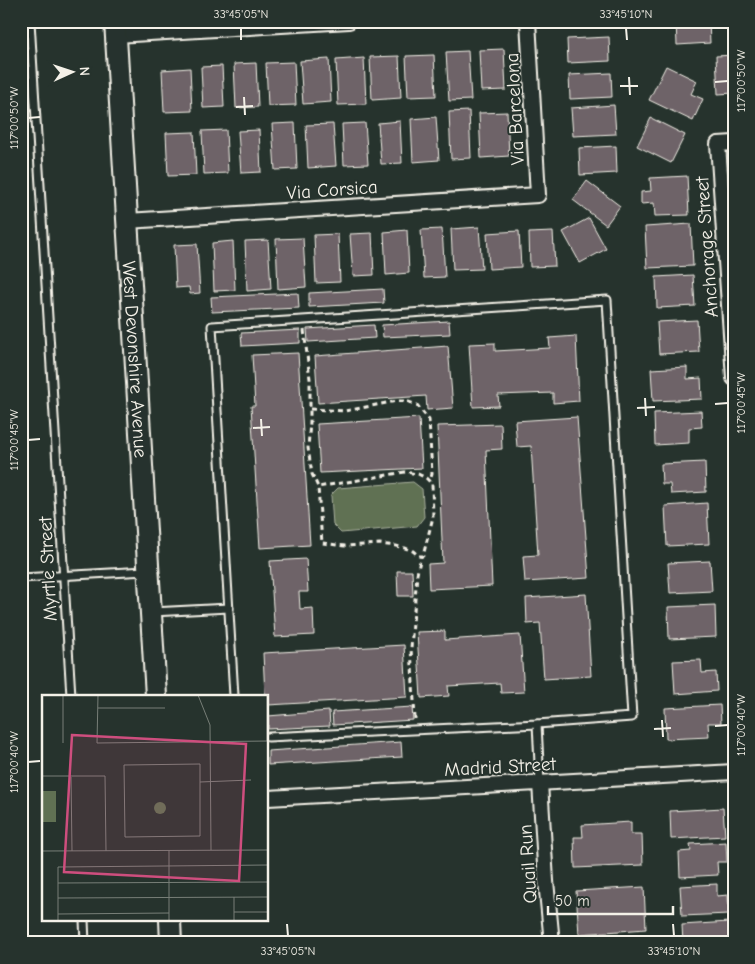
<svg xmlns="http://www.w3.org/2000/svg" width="755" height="964" font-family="'Comic Neue',sans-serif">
<rect width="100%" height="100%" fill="#26332d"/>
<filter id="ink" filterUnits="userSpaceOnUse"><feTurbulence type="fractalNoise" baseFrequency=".02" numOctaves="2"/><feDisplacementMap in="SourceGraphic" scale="10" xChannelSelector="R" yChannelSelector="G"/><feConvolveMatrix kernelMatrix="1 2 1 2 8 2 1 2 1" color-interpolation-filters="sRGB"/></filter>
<g filter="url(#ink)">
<polygon fill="#607153" stroke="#aab19e" points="413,482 422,489 424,517 417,526 341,533 333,525 331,495 338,488"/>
<g fill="#6e6368" stroke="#f4f1e8">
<polygon points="564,21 607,21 607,25 565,27"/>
<polygon points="676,21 709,21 710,43 677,45"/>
<polygon points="721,21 734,21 734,27 722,28"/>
<polygon points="609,37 610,61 568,63 567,39"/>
<polygon points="504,49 506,90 481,91 479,50"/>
<polygon points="468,51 471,100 449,101 446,52"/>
<polygon points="434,55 436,96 408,97 406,56"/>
<polygon points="734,55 734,93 718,94 716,56"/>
<polygon points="399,56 401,98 372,100 370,57"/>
<polygon points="364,58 366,104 338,105 336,60"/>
<polygon points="329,59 331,102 303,104 300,61"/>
<polygon points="294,62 296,105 268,106 266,63"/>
<polygon points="256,63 258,107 236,108 234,64"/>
<polygon points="222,66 224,107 203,108 201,67"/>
<polygon points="666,66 697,81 691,94 703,99 693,121 649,100"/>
<polygon points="190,68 192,111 164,112 162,70"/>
<polygon points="611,73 612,97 570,99 569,75"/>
<polygon points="614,105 616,134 573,136 571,108"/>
<polygon points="469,111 471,158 451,159 449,112"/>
<polygon points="507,112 509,156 481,158 479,113"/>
<polygon points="436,117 439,160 413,162 411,119"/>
<polygon points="651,118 685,135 671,163 637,146"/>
<polygon points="400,121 402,163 381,164 378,123"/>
<polygon points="295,123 297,169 275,170 272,124"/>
<polygon points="365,123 368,164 344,165 342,124"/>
<polygon points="333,124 336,166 308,168 306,125"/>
<polygon points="226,130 228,173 204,174 202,131"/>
<polygon points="259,130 261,172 241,173 238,131"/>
<polygon points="194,132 196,175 168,176 166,133"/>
<polygon points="616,146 617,173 580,175 579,148"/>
<polygon points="687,176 689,215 655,216 654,203 641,204 641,192 651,191 650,178"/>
<polygon points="587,181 620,206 606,225 573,200"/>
<polygon points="589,218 606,249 580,263 563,232"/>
<polygon points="691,224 693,266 647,268 645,227"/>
<polygon points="479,227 482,269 453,270 451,229"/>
<polygon points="442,229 445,277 424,278 421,230"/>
<polygon points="407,230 409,273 386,275 384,232"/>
<polygon points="519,231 521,267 489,269 487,233"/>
<polygon points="553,232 555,266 530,267 529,233"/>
<polygon points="372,233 374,275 353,276 350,234"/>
<polygon points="338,234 340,282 316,283 314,235"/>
<polygon points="303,238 306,287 278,289 276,239"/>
<polygon points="268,240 271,289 247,291 245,241"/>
<polygon points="233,241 235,290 214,291 212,243"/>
<polygon points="197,244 200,293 190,294 189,287 176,288 174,245"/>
<polygon points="693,275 695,306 657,308 656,277"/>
<polygon points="383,289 384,303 309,307 309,293"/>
<polygon points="298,293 299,308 212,312 211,297"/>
<polygon points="697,320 699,352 659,354 657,322"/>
<polygon points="449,321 450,334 383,337 382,325"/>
<polygon points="374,325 375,338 308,342 307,329"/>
<polygon points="300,330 300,343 242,346 241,333"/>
<polygon points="576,336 579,401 553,403 553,393 498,395 499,406 473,407 469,344 495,343 495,351 550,348 549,338"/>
<polygon points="448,346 453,408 427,410 426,396 318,403 315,356"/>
<polygon points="298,353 310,545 260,548 251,406 255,406 252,355"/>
<polygon points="687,367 687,379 701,378 702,399 653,401 651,369"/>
<polygon points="701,411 702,427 689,428 689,443 655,445 654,413"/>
<polygon points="577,417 589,578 525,582 523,556 538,555 531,446 517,447 515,421"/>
<polygon points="419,418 422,468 320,473 317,424"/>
<polygon points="501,424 502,449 486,450 492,586 429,589 428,564 443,563 437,426"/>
<polygon points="705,462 706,492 671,494 670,484 662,484 661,464"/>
<polygon points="707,503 709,544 667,546 665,506"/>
<polygon points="306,559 308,592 299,592 300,609 313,608 314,635 275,637 270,561"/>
<polygon points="710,561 712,591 670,593 668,563"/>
<polygon points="397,571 412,571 413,596 398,596"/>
<polygon points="586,594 591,676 544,679 540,623 527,624 526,598"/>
<polygon points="715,605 716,637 669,639 668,607"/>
<polygon points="445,631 445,640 520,635 524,692 501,693 500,683 448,686 449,696 421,698 417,632"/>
<polygon points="404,645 407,697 268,705 268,696 265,696 263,653"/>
<polygon points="701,660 702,673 716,672 717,691 675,694 673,661"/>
<polygon points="720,705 721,723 708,723 709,737 666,739 665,708"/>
<polygon points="412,707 413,720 333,725 332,712"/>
<polygon points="329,711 330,726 268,729 268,716"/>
<polygon points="401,742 402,757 268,765 268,751"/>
<polygon points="723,808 725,836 671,839 670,811"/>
<polygon points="631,822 631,834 642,834 643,865 575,868 574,837 583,837 582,825"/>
<polygon points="726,842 727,862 717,862 718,875 680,877 679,852 691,851 690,844"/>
<polygon points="717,884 717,896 728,895 729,914 682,916 680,886"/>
<polygon points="644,887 646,929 579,934 576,891"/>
<polygon points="729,922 730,943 683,943 682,925"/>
</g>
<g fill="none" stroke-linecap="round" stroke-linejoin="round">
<g stroke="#f4f1e8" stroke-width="11">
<g id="lane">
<polyline points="30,21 71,696"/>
<polyline points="21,578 146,571"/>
<polyline points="152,612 229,608"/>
<polyline points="234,696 212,326 607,300 632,717 537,724 268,737"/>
<polyline points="537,724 540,783"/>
<polyline points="84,920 85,943"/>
</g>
</g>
<g stroke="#f4f1e8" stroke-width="18">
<g id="street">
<polyline points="116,35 349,21"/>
<polyline points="734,143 718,144 734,378"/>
<polyline points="127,221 538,195 528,21"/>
<polyline points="540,783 546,881 552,943"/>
<polyline points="268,798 734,772"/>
</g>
</g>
<g stroke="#f4f1e8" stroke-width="24">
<g id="secondary">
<path id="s1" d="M115,21L156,696"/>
<polyline points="170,920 171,943"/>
</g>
</g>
<g stroke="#f4f1e8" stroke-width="3" stroke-dasharray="5 4" stroke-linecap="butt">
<polyline points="304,330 310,379 310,422 308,448 312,474 318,487 322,543 345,546 380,544 396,546 405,548 413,551 419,556 423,556 433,517 432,484 426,478 418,474 405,472 318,487"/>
<polyline points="310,409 345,411 397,401 406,401 417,405 429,420 432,474 430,481"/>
<polyline points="415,719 411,648 417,574 421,556"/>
</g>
<use href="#lane" stroke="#26332d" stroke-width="7"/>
<use href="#street" stroke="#26332d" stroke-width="14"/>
<use href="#secondary" stroke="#26332d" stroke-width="20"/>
</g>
</g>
<path fill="none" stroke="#f4f1e8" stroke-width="2" d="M241,28V40M626,28L627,40M629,77L630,95M715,82L728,81M620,86H638M244,97L245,115M236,107L253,106M28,118L40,117M645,398L646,416M715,404L728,403M637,408L655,407M261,419L262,436M253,428L270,427M28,440L40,439M662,720L663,737M715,726L728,725M654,729L671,728M28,762L40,761M287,924L288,936M673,924L674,936"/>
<g text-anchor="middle" stroke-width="4" stroke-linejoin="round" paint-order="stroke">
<g font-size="19" fill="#f4f1e8" stroke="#26332d">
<text transform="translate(514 109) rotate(-93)" y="7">Via Barcelona</text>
<text transform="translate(332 189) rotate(-4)" y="7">Via Corsica</text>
<text transform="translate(706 247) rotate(-94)" y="7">Anchorage Street</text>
<text dy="7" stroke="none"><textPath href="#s1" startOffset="339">West Devonshire Avenue</textPath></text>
<text transform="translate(47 569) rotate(-93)" y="7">Myrtle Street</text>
<text transform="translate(500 766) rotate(-3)" y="7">Madrid Street</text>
<text transform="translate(527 864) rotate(-94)" y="7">Quail Run</text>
</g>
</g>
<g transform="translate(42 695)">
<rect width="226" height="226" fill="#26332d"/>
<path d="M0,96H14V127H0Z" fill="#607153"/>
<path d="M112 113a6 6 0 1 1 12 0a6 6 0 1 1-12 0Z" fill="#607153"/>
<path fill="none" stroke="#787f78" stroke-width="1" d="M56,0L55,48L227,46M156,0L168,30L169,155M225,0V46M56,13H123M21,48V0M0,81H63L64,156M29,82L30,156M158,87V141L83,142L82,70L158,69V87L209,85M0,156L227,155M16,188L227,187M16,203L227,202M192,217H227M16,219L127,218M16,226V172L227,170M127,226V155M192,226V202"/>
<path fill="#ce4e7e" fill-opacity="0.15" stroke="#ce4e7e" stroke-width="2.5" d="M30,40L204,49L197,186L22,177Z"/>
<rect width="226" height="226" fill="none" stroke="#f4f1e8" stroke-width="2.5"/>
</g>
<rect width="755" height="964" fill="none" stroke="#26332d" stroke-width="55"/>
<g transform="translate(72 72) rotate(87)" stroke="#26332d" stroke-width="4" paint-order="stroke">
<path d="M0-4L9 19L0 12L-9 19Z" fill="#f4f1e8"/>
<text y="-8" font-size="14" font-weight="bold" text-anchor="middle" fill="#f4f1e8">N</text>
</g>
<path d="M548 906v8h125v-8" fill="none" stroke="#f4f1e8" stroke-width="2.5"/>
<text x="555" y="906" font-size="15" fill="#f4f1e8" stroke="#26332d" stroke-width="4" paint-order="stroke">50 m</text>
<rect x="28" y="28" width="700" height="908" fill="none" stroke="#f4f1e8" stroke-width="2"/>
<g font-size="12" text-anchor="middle" fill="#f4f1e8">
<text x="241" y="18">33°45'05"N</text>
<text x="626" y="18">33°45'10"N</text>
<text transform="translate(741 81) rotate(-90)" y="4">117°00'50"W</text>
<text transform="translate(14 118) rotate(-90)" y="4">117°00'50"W</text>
<text transform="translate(741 403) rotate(-90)" y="4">117°00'45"W</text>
<text transform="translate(14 440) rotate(-90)" y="4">117°00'45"W</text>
<text transform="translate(741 725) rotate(-90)" y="4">117°00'40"W</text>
<text transform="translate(14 762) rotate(-90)" y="4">117°00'40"W</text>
<text x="288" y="955">33°45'05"N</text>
<text x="674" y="955">33°45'10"N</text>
</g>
</svg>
